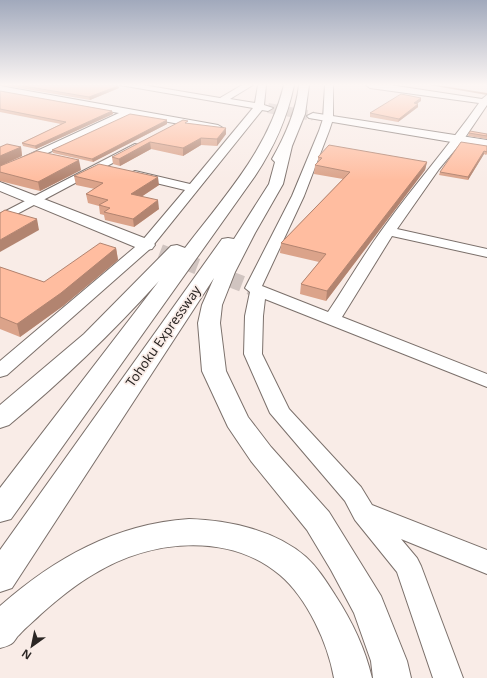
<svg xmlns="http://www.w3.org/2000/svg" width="487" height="678" font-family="'Noto Sans',sans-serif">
<rect width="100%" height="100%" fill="#f9ece7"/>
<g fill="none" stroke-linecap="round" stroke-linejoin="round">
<polygon fill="#a37661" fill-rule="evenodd" points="429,85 437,85 487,93 487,95"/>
<polyline stroke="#d0c4c0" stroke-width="10" stroke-dasharray="10 5" stroke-linecap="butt" points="268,108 313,116"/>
<polyline stroke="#d0c4c0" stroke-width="16" stroke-dasharray="16 8" stroke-linecap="butt" points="160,252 253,288"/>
<g stroke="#7b706b" stroke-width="2">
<g id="street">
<polygon points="120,85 143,85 220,98 242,85 253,85 230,99 255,103 258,85 266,85 264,105 273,108 268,111 262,110 151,248 7,375 0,377 0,361 141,242 185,190 131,177 129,175 131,173 135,171 190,184 253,108"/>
<path d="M325,85H333V119L329,131L304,196L262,286L328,312C347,284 364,254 384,227C414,185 449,146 479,103L370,88L366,85H390L482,99L487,95V105L464,139L439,169L397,229L487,249V257L392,236L342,317L487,374V387L265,299L263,316L262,354L289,409L361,487L372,505L487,550V574L401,539L417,558L421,566L463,678H433L397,572L355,520L345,501L270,413L244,354L245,316L250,292L245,288L292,196L319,131L323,119Z"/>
<polygon points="0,86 218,125 223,128 218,131 130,115 0,175 0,168 119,113 0,92"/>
<polygon points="135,144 139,145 140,147 139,149 0,223 0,214"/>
</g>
</g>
<g stroke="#7b706b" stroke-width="2">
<g id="secondary">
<polygon points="313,113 487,140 487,148 309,118 307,116"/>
<polygon points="0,182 152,241 155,245 152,249 146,250 140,249 0,191"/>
</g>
</g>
<g stroke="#7b706b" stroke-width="2">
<g id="highway">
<path d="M284,85H294C287,119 274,147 255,176L11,519L0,522V488L159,281C112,333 62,381 9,425L0,428V405L84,334L171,246L177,245L185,248C224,197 268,150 284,85Z"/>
<path d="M299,85H309L305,114L292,146L283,184L255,233L235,272L222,305L220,323L226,371L248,417L271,447L329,512L381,596L407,661L411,678H373L371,661L354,613L331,570L307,530L251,461L228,427L202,371L198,323L202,305L214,278L12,588L0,592V550L222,239L228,238L234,239L269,184L275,162L272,159C285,136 296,112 299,85Z"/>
<path d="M189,519C228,520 275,530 306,557C318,568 326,581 335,595C352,621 365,648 372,678H334C328,643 307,598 280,575C228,531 149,540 94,574C75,585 58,599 41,614C34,621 26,627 19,635C16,637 15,642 11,644C8,646 4,647 0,648V606C55,558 115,524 189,519Z"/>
</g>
</g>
<use href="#street" fill="#fff" fill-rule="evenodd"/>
<use href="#secondary" fill="#fff" fill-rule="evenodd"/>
<use href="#highway" fill="#fff" fill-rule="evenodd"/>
</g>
<g fill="#dba38a">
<polygon points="2,85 118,86 119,88 90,100"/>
<polygon points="0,91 112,111 113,114 36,149 23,146 22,143 61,124 0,112"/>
<polygon points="421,101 417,103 418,104 418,107 398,122 370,117 370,113"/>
<polygon points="188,123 226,134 217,146 201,145 183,156 151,149 120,166 113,164 112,157"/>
<polygon points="167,124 93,162 53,153 52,150"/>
<polygon points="469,133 487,134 487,139 468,136"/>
<polygon points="487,146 487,154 486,155 484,154 468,180 439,175 440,172"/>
<polygon points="0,147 21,147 22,156 4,164 81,170 40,191 0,181"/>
<polygon points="318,157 427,162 425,170 326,301 300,294 301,284 319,262 280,253 281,243 343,179 314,174 315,165 318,162"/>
<polygon points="74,176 159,185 141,197 159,209 134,227 105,220 104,215 100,214 99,206 88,203 86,194 95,189 76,185"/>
<polygon points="116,248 118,260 63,306 20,337 0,329 0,267 44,282"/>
</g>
<g fill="#b28470">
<polygon points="118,86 119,88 90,100 89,97"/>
<polygon points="421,98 421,101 413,106 414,103"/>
<polygon points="418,104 418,107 398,122 399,119"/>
<polygon points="112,111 113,114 36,149 35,146"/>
<polygon points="167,120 167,124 93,162 92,159"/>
<polygon points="226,128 226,134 217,146 217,139"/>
<polygon points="201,138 201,145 183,156 183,148"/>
<polygon points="150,142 151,149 120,166 119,159"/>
<polygon points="21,147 22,156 0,166 0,156"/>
<polygon points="484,151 484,154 468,180 468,177"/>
<polygon points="79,160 81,170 40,191 38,182"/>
<polygon points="427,162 425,170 326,301 327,291"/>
<polygon points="158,177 159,185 132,203 131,194"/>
<polygon points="158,200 159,209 134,227 133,219"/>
<polygon points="37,219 39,230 0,252 0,240"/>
<polygon points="116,248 118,260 63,306 20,337 17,324"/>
</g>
<g fill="#ffbda0" stroke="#b28470">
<polygon points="18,85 118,85 118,86 89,97"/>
<polygon points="0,91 112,111 35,146 22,143 66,122 0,109"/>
<polygon points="401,94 421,98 414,103 418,104 399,119 370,113"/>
<polygon points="130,114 167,120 92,159 52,150"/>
<polygon points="183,120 188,121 185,123 226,128 217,139 201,138 183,148 150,142 119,159 112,157"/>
<polygon points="470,131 487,134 487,136 469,133"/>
<polygon points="461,142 487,146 487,152 484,151 468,177 440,172"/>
<polygon points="7,144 21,147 0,156 0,147"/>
<polygon points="329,145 427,162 327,291 301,284 326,254 281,243 350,172 315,165 322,158 318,157"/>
<polygon points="37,151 79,160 38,182 0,172 0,166"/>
<polygon points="99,164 158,177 131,194 158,200 133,219 104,212 110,208 99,205 108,200 86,194 103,183 74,176"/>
<polygon points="5,210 37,219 0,240 0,213"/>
<polygon points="100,243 116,248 61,293 17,324 0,317 0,267 44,282"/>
</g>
<linearGradient id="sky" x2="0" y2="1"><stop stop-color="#a1a9bc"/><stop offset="0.47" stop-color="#fcf6f4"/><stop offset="1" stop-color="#fcf6f4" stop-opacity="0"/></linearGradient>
<rect width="487" height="180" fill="url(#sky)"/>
<g text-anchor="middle" stroke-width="3.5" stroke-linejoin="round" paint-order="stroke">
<g font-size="13" fill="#2b2624" stroke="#f9ece7">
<text transform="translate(163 336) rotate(-55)" y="5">Tohoku Expressway</text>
</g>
</g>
<g transform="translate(32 646) rotate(213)" stroke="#f9ece7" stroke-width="3" paint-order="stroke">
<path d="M0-3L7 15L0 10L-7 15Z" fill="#2b2624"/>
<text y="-6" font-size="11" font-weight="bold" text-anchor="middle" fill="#2b2624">N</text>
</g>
</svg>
